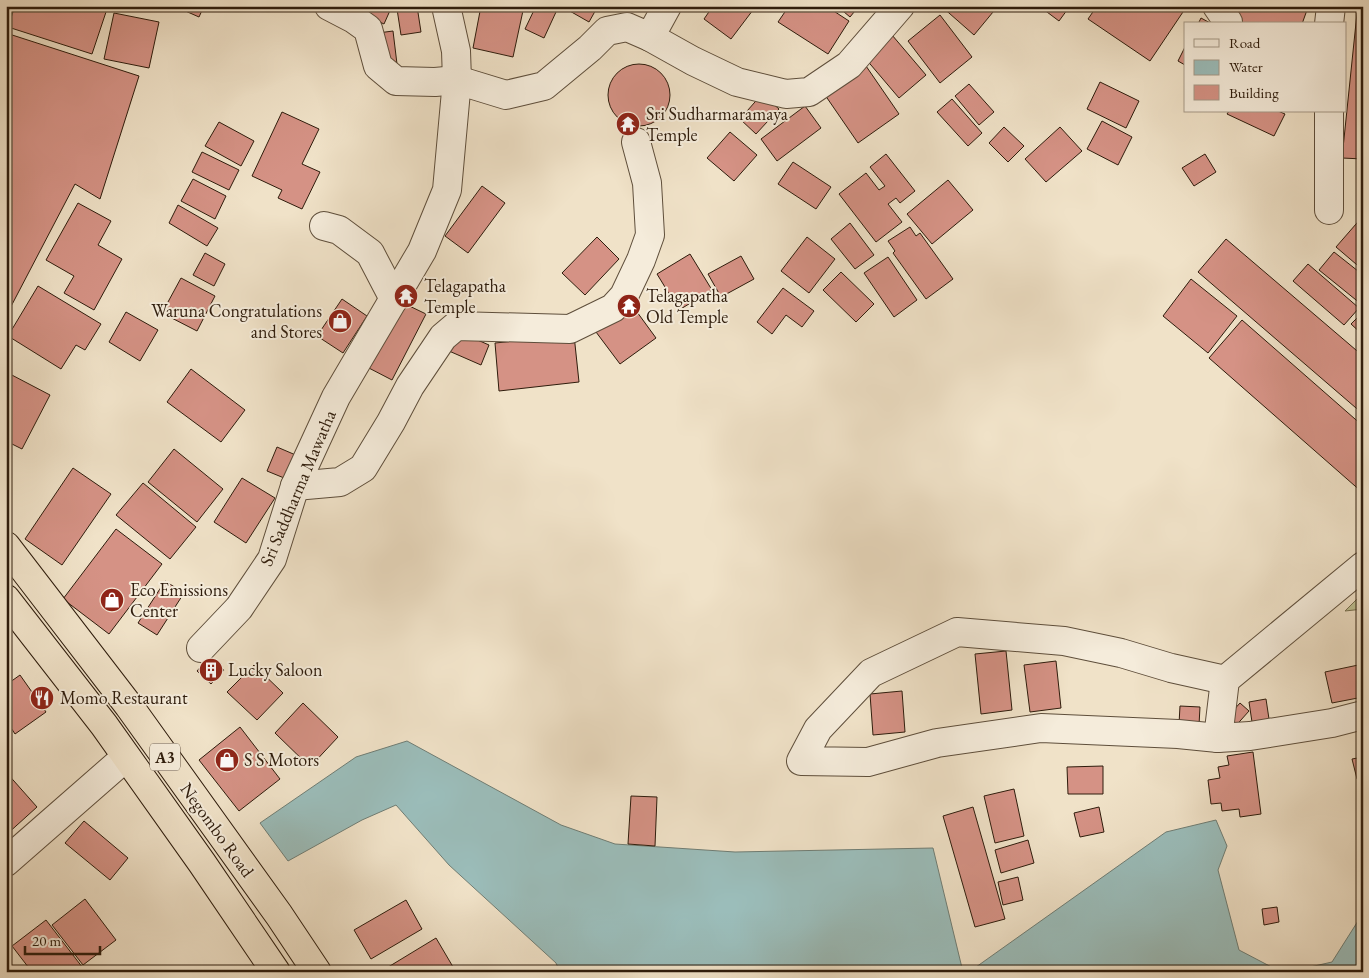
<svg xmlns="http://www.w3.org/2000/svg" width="1369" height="978" font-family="'EB Garamond',serif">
<rect width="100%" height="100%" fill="#f0e2c8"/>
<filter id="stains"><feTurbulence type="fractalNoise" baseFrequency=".004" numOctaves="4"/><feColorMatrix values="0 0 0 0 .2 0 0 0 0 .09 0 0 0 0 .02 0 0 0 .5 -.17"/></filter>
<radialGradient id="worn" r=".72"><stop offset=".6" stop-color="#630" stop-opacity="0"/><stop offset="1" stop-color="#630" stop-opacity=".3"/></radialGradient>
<polygon fill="#bec292" stroke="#766f4f" points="1363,593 1363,609 1345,611"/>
<g fill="#9bbdba" stroke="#6f7d74">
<polygon points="407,741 561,825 615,844 735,852 933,848 963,972 560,972 556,963 449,865 396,805 362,820 288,861 260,823 356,757"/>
<polygon points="1216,820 1227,846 1218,870 1239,950 1281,972 969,972 1166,832"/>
<polygon points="1363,902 1363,972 1288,972 1332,962 1358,921"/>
</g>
<g fill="#d59285" stroke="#2e1c0c">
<polygon points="15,6 108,6 92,54 8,27"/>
<polygon points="174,6 204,6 199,17"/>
<polygon points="347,6 392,6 384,24"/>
<polygon points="417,6 421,32 401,35 397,9"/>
<polygon points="481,6 524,6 513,57 473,48"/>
<polygon points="536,6 544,6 556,12 544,38 525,29"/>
<polygon points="561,6 598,6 589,22"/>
<polygon points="713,6 756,6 731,39 704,19"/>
<polygon points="789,6 826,6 849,21 828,54 778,22"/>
<polygon points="837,6 859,6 850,17"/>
<polygon points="941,6 998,6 974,35"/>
<polygon points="1039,6 1070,6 1059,21"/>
<polygon points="1097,6 1187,6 1150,61 1088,19"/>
<polygon points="1239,6 1293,6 1307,10 1302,24 1234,24"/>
<polygon points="114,13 159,22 149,68 104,59"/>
<polygon points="1357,13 1363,14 1363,159 1342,158"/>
<polygon points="940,15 972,57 940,83 908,41"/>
<polygon points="1201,18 1212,24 1198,24"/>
<polygon points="393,31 397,64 382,66 378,33"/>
<polygon points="6,33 139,76 100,199 75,184 6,316"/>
<polygon points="892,35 926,75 899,98 865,58"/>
<polygon points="1185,47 1185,65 1178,61"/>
<circle cx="639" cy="95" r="31"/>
<polygon points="866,66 899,114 858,143 825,95"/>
<polygon points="1100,82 1139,101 1126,128 1087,109"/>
<polygon points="969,84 994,112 979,125 955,96"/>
<polygon points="762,94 779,109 756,134 740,119"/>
<polygon points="952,99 982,133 968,146 937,112"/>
<polygon points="805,106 821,128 777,161 761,139"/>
<polygon points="1229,111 1278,111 1285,114 1274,136 1227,114"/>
<polygon points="282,112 319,129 302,164 320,172 302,209 278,198 282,190 252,176"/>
<polygon points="1102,121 1132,137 1118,165 1087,149"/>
<polygon points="219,122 254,141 241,166 205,146"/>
<polygon points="1004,127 1024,146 1008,162 989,143"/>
<polygon points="1060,127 1082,151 1046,182 1025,159"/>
<polygon points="730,132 757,155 734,181 707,158"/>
<polygon points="202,152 239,170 229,190 192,172"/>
<polygon points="886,154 915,191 900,203 896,198 888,204 902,222 876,242 839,194 866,173 879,190 885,186 870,167"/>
<polygon points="1205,154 1216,172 1194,186 1182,168"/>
<polygon points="793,162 831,187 816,209 778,184"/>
<polygon points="193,179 226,196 215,219 181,201"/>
<polygon points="948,180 973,210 932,244 907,214"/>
<polygon points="482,186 505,203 468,253 445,236"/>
<polygon points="78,203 111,221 98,245 122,259 94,310 64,293 74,276 46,260"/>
<polygon points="178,205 218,228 207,246 169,223"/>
<polygon points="1363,216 1363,270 1336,247"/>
<polygon points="850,223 874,255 855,269 831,239"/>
<polygon points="910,227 916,236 920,233 953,279 926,299 893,253 895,251 888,241"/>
<polygon points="597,237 619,259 585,295 562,273"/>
<polygon points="807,237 835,259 809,293 781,271"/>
<polygon points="1226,239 1363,356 1363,414 1198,272"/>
<polygon points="1334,252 1363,275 1363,302 1361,304 1319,270"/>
<polygon points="205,253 225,264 214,286 193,275"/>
<polygon points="690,254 712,290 679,310 657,274"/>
<polygon points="741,256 754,279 721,297 708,274"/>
<polygon points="888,257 917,300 894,317 864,273"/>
<polygon points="1308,264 1359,308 1344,325 1293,281"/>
<polygon points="841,272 874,304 856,322 823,290"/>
<polygon points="181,278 215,296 197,331 162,313"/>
<polygon points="1191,279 1237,316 1208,353 1163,316"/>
<polygon points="38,286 101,324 85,350 76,345 61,369 8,336"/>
<polygon points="783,288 814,311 802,327 786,315 772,334 757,322"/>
<polygon points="342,299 367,316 343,353 317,336"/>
<polygon points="399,301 426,314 392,380 365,366"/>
<polygon points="629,301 656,338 620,364 593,328"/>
<polygon points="126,312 158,330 140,361 109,342"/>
<polygon points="1363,312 1363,335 1351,324"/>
<polygon points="1242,320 1363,426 1363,493 1209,358"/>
<polygon points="457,331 489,345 481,365 449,351"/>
<polygon points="574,335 579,382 499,391 495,343"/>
<polygon points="191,369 245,410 221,442 167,402"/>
<polygon points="8,373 50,395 22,449 6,441 6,377"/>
<polygon points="277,447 298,456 289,480 267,471"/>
<polygon points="174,449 223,489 197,522 148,482"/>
<polygon points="73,468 111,494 62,565 25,539"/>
<polygon points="242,478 275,498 246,543 214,522"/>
<polygon points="143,483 196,527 170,559 116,515"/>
<polygon points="116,529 162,564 109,634 63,599"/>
<polygon points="165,581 184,593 157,635 138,623"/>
<polygon points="1006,651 1012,710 981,714 975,654"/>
<polygon points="210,656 224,670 211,684 197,671"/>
<polygon points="1056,661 1061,708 1030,712 1024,665"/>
<polygon points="1363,664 1363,697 1332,703 1325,672"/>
<polygon points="254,665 283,693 257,720 227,692"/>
<polygon points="20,675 46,712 15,734 6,720 6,685"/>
<polygon points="902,691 905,732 873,735 870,694"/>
<polygon points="1266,699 1269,719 1252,722 1249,702"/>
<polygon points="303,703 338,737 310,767 275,733"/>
<polygon points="1240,703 1249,711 1232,730 1223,722"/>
<polygon points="1180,706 1200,707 1199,725 1179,724"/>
<polygon points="240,727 280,779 239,811 199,760"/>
<polygon points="1253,752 1261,814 1240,817 1239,809 1222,811 1221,803 1211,804 1208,780 1220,778 1218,767 1229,765 1227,756"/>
<polygon points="1363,757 1363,778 1357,779 1352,759"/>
<polygon points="1103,766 1103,794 1068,794 1067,767"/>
<polygon points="6,772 37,807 6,835"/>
<polygon points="1014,789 1024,836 995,843 984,796"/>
<polygon points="631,796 657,797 655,846 628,844"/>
<polygon points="973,807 1005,919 975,927 943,816"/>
<polygon points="1099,807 1104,832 1080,837 1074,813"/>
<polygon points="84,821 128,858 110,880 65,843"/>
<polygon points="1028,840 1034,863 1001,873 995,850"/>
<polygon points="1018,877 1023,900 1003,905 998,882"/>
<polygon points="85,899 116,940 83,965 52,925"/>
<polygon points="406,900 422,929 371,959 354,930"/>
<polygon points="1277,907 1279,922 1264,925 1262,909"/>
<polygon points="46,920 86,972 32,972 12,946"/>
<polygon points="436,938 456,972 380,972"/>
</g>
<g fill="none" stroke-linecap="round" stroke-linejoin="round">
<g stroke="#5e4e3b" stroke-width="30">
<g id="minor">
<polyline points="329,6 354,19 368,29 378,66 396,81 435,82 457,80 506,95 544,86 590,48 607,31 627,27 650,37 667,6"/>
<polyline points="1217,6 1228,22"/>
<polyline points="1329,24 1331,6"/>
<polyline points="650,37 693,61 737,82 786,94 809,92 849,65 900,6"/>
<polyline points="1329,210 1329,111"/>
<polyline points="324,226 339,230 370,253 394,299"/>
<polyline points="295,486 340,482 363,468 391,422 410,386 443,337 456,326 570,329 613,308 624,296 641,260 650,235 647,183 636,142"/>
<polyline points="201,648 239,608 272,559 295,486 336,397 422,251 447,190 457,80 456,51 446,6"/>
<polyline points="1225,680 1171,668 1121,653 1064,641 957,632 871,673 818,729 801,761 868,762 937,743 1041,728 1178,734 1218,738 1250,736 1332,723 1363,715"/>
<polyline points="1218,738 1225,680 1363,566"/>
<polyline points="6,862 126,757"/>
</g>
</g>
<g stroke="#2e1c0c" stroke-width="30">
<g id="highway">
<polyline points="6,546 129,706 279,915 317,972"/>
<polyline points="6,599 104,725 202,863 276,972"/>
</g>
</g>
<use href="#minor" stroke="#f5ecdb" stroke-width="28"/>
<use href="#highway" stroke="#f0e2c8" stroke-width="28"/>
</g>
<defs>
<g id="temple-disc" transform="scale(1.25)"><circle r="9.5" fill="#8f2418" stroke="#f5ecdb"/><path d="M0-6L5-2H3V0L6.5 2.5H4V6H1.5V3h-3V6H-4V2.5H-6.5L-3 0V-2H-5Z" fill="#fff"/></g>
<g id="shop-disc" transform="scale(1.25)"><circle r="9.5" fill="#8f2418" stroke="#f5ecdb"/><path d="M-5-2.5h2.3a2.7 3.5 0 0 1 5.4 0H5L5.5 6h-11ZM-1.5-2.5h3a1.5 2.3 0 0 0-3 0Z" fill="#fff"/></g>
<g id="building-disc" transform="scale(1.25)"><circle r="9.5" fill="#8f2418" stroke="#f5ecdb"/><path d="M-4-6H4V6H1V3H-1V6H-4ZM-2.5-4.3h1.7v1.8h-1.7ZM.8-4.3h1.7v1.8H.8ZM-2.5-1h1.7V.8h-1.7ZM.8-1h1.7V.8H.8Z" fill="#fff"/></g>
<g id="restaurant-disc" transform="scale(1.25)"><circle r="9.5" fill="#8f2418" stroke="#f5ecdb"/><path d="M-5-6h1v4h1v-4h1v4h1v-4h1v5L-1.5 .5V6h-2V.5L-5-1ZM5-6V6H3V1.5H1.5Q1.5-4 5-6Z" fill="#fff"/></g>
</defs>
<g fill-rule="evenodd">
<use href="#temple-disc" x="628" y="124"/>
<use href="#temple-disc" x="406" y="296"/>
<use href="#temple-disc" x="629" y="306"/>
<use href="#shop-disc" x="340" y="321"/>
<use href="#shop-disc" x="112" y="600"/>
<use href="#building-disc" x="211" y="670"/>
<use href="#restaurant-disc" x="42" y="698"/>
<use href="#shop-disc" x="227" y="760"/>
</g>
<g text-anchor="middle" stroke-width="4" stroke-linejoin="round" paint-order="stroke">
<rect fill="#f5ecdb" stroke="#6a5a4a" stroke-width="1" x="150" y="743.5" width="30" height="27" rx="4"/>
<g font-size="16" font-weight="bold" fill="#2e1c0c">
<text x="165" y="763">A3</text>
</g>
<g font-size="18" fill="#2e1c0c" stroke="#f5ecdb" text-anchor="start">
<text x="646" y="120">Sri Sudharmaramaya<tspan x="646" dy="21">Temple</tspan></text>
<text x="424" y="292">Telagapatha<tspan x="424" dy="21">Temple</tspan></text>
<text x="646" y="302">Telagapatha<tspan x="646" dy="21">Old Temple</tspan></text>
<text x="322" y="317" text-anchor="end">Waruna Congratulations<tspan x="322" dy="21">and Stores</tspan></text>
<text x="130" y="596">Eco Emissions<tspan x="130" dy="21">Center</tspan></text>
<text x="228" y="676">Lucky Saloon</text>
<text x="60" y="704">Momo Restaurant</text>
<text x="244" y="766">S S Motors</text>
</g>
<g font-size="18" fill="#2e1c0c" stroke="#f5ecdb">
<text transform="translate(298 488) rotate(-67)" y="6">Sri Saddharma Mawatha</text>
<text transform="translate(217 830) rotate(54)" y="6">Negombo Road</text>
</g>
</g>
<rect width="1369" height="978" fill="none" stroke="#f0e2c8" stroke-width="25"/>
<rect x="8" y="8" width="1354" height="963" fill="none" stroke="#2e1c0c" stroke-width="2.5"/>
<rect x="12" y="12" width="1344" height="953" fill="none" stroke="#2e1c0c"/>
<rect x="1184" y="22" width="162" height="90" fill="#f5ecdb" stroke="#a59988"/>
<rect x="1194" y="39" width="25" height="8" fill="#f5ecdb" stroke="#a59988"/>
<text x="1229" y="48" font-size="15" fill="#2e1c0c">Road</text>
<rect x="1194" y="60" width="25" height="15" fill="#9bbdba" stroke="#a59988"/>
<text x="1229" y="72" font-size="15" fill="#2e1c0c">Water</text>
<rect x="1194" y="85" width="25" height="15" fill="#d59285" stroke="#a59988"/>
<text x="1229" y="98" font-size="15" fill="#2e1c0c">Building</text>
<path d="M25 946v8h75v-8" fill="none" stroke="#2e1c0c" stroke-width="2.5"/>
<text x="32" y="946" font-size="15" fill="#2e1c0c" stroke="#f5ecdb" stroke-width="4" paint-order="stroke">20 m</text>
<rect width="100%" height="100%" filter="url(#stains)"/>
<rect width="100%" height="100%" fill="url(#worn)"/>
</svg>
